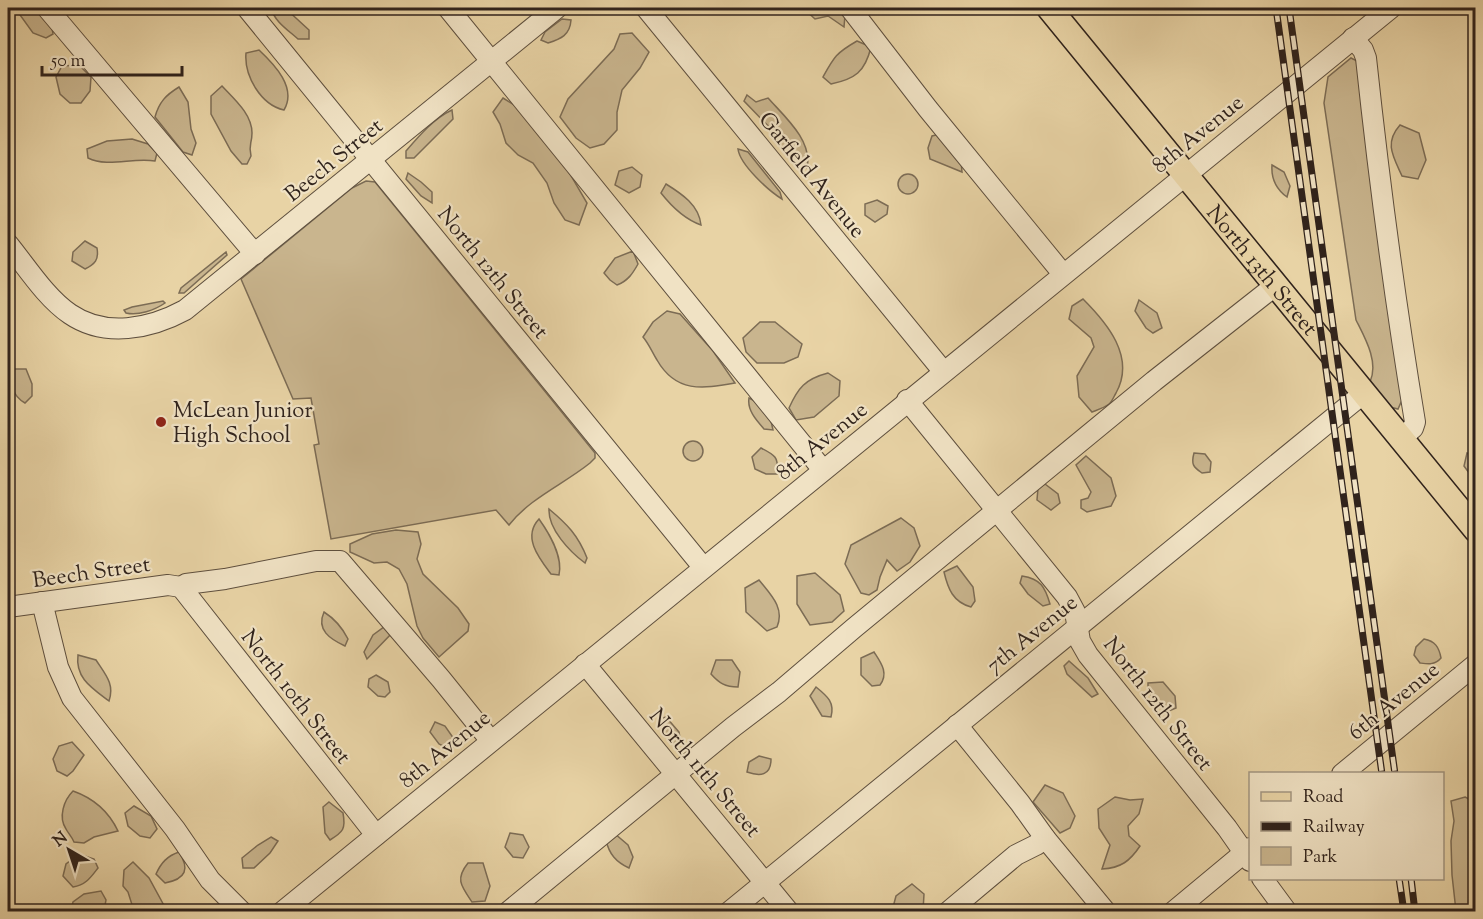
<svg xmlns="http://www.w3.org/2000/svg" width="1483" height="919" font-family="'Sorts Mill Goudy',serif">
<rect width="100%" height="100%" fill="#e8d3a5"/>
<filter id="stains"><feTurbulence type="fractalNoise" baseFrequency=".00333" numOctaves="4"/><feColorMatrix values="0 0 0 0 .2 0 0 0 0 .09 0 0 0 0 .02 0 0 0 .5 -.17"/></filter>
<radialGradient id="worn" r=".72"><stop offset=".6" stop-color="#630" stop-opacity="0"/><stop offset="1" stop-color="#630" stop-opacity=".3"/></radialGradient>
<g fill="#c9b58e" stroke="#7c6c55" stroke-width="1.5">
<polygon points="15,8 37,8 52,28 53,34 46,38 33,33"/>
<path d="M271,8H285L309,30V39H298C288,30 274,21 271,8Z"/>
<polygon points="803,8 839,8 845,15 844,27 828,16 815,19"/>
<path d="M562,19L571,20C570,35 561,39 548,43L541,40L545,32Z"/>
<polygon points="632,33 649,52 640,68 622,90 617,112 617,130 604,144 590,148 576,138 560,117 568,99 614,49 620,34"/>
<path d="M857,41L871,47C865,72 855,79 831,84L823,77C834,57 836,53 857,41Z"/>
<path d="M259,50C275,65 297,88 284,110C261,105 244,76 246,53Z"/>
<path d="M1351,58L1357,61L1402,400L1398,409L1390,407L1370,382C1379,362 1365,338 1356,320L1324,103L1328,77Z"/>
<polygon points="79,65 91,77 90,91 81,103 70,103 60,94 56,77 62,66"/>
<path d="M222,86C234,99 252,114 252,133C252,144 248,145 251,156L247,164H242L231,151L211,114V96Z"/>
<path d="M179,87L188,102L191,129L196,143L192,155L183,152L155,117C159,102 166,95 179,87Z"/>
<path d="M747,95L756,102L768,98C785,117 813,141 807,168L801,169L775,141L770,128L744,101Z"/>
<polygon points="503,98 524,111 566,167 587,203 579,225 565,220 554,203 547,183 533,163 518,155 506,143 500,124 493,112"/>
<path d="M452,110L453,119L414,158H406V151C418,137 434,118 452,110Z"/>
<path d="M1400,125L1419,133L1426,160L1418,179L1402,176C1393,156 1384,143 1400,125Z"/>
<polygon points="940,134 961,161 962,172 930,159 928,148 932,136"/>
<path d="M132,139L148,144L157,153L155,161C133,157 108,168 88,158L87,149L107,141Z"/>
<path d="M738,149L748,152L780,192L782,199C769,191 740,165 738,149Z"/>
<path d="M1272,165L1284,172L1290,186L1287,197C1276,189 1271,179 1272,165Z"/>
<polygon points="632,167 642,175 640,187 629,193 615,185 619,171"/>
<polygon points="408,173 421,182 432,192 432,203 421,196 406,179"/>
<circle cx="908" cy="184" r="10"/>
<path d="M366,181L375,182L595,453V458L590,463C564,484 530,498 509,525L496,510L331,539L314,445L319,444L311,398L293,399L241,279L352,188Z"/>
<path d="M666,184C682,194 699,205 701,225C684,219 672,207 661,193Z"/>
<polygon points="877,200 888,206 887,214 875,222 865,215 865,204"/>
<path d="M85,241L97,248C99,260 95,264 85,269L72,261L73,252Z"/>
<path d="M633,251L638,264C633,273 628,281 617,285L610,280L604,273L615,258Z"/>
<polygon points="226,252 227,255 184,293 179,293 181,288"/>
<path d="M1083,299C1107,323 1136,357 1116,393C1114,396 1112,402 1109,404C1104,408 1097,410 1092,412L1079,397L1077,376L1094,347L1091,338L1069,319L1072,306Z"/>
<polygon points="1139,300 1157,313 1162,328 1153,333 1146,328 1135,311"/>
<path d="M163,301L165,303C155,310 138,316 126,313L124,310L132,307Z"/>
<path d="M667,311L680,314L713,351L735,383C702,389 676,393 657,360C652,352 649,344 643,337L653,322Z"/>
<polygon points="760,322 775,322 802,344 798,357 784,363 757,363 746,352 743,338"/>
<path d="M13,369H26L32,384V396L25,403C11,395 11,384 13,369Z"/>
<path d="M828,373L840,381L839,396L814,417L796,420L789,408C798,388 805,379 828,373Z"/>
<path d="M749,398C764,405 770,413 773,430L764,429C756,420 747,410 749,398Z"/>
<circle cx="693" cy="451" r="10"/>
<path d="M761,448C775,455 779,457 777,474H766L755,469L752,457Z"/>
<path d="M1194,453L1205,454L1211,462L1210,472L1202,473C1193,467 1191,464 1194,453Z"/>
<polygon points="1467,453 1475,456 1475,481 1464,466"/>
<polygon points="1086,456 1111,478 1116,496 1111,506 1087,512 1081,508 1081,500 1088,498 1091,492 1076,465"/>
<polygon points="1045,484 1058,494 1060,503 1051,510 1037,500 1038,488"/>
<path d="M549,509C567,524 578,535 587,558L585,563C570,552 548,529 549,509Z"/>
<polygon points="901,518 914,528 920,546 910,562 897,571 887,560 880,577 877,590 869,595 861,593 845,564 851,545"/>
<path d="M539,519C549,533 563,557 559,575L551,574C539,558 522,537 539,519Z"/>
<polygon points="396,530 418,532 421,544 417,559 423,574 458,608 469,624 468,631 439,657 423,638 417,626 407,584 399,569 387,562 374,563 350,552 350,544 372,534"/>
<path d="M957,566L973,587L975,601L971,607C953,602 948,589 944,572Z"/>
<polygon points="815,573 840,595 844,611 832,622 810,625 797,604 797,576"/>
<path d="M1022,576C1041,579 1045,587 1050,604L1043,606L1028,594L1020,583Z"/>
<path d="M759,580C771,595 785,608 777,627L767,631L746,612L745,588Z"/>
<path d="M324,612C335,619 342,627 348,639L345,646C330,639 316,630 324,612Z"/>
<polygon points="384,627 392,633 367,659 364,652 373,635"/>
<path d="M1424,639C1435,641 1439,647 1441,658C1435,665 1429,664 1420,663L1414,655L1416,647Z"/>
<path d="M874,652C881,663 889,673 880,685L872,686L861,675V658Z"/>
<path d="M78,655L96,660C105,674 115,684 109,701C92,688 75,678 78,655Z"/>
<path d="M716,660H732L740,672L738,687C725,687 719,683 711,674Z"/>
<polygon points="1069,661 1088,678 1098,694 1092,697 1067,674 1064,666"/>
<polygon points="376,675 388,682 390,692 385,697 378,696 368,687 369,679"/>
<polygon points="1163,682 1175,696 1176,708 1169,711 1161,706 1148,692 1148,683"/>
<path d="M816,687C827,696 835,702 831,717L822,716L810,696Z"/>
<polygon points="666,717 679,732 681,744 674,744 665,734 658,719"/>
<polygon points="435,722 445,726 454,739 453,747 451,750 439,744 430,732"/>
<polygon points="72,742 84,755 73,771 67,776 57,771 53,759 59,746"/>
<path d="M759,756L771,759C771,775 761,777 747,772L749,762Z"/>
<polygon points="1045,785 1063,793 1075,816 1070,828 1060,833 1033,802"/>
<path d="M73,791C93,798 109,812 118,831L94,837L84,843L74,842C72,837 68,833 66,829C58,817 64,800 73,791Z"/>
<path d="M1115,797L1130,800L1143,799L1139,814L1128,826L1129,836L1140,846C1130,861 1121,868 1102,869L1110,845L1099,828L1098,809Z"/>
<polygon points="1465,797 1475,802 1475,911 1456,911 1452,875 1451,841 1454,821 1451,801"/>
<path d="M329,802L343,813C346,829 343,832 330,840L325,833L323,807Z"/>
<polygon points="134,806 151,816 157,829 150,838 140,836 128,826 125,813"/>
<polygon points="510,833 523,835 529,847 523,858 513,857 505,847"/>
<path d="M614,833L628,845L633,857L629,868C616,862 609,854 606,840Z"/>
<polygon points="271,837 278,841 270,853 254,868 243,868 242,858 258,845"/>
<path d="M179,852C190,869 186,879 165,883L156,874C161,863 167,856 179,852Z"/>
<path d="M79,854L94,859L98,868C91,877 86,885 73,887L63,876L66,864Z"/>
<polygon points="133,862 149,878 167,911 134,911 128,892 123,886 124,870"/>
<path d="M468,863H483L490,886L485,901L472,902C461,886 455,879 468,863Z"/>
<polygon points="912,884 924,894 923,911 892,911 896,896"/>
<polygon points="101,891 106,900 104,911 71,910 73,902 84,894"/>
</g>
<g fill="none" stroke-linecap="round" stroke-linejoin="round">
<g stroke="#5e4f3e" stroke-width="22">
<g id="minor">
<polyline points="47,8 255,254"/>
<polyline points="247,8 703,567"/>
<polyline points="448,8 823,470"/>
<polyline points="646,8 943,371"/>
<polyline points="850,8 928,109 1063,274"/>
<path d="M1353,38L1363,50L1366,58C1379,180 1395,301 1415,422L1413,428L1401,438"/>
<path d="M8,244C26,266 46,298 70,314C105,338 150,329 185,310L557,8"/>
<polyline points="907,400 1067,597 1075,612 1080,641 1088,655 1227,828 1250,861"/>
<polyline points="181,587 186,584 225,579 316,561 340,561 441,679 491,741"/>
<polyline points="181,587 376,835"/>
<polyline points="42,602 58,667 72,698 175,829 210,880 242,912"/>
<polyline points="8,607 168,585 181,587"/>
<polyline points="585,664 789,912"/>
<polyline points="957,725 1020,803 1045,838"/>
<polyline points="1342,774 1476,664"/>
<polyline points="1262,878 1287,912"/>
<polyline points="282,912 1391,8"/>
<polyline points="508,912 733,727 779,692 854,628 1154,381 1276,285"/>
<polyline points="729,912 1364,393"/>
<polyline points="948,912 1016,855 1036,845 1045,838 1106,912"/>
<polyline points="1173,912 1250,848"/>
</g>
</g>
<g stroke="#30231c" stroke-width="27">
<g id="major">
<path id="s1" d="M1049,8L1476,530"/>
</g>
</g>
<use href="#minor" stroke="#f0e2c4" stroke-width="20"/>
<use href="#major" stroke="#e8d3a5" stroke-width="24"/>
<g stroke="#30231c" stroke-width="7">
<g id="rail">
<polyline points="1276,8 1382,774"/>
<polyline points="1289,8 1395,774"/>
<polyline points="1399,878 1404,912"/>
<polyline points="1411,878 1415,912"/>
</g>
</g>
<use href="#rail" stroke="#f0e2c4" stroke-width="4.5" stroke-dasharray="14" stroke-linecap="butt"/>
</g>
<circle fill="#8f2418" stroke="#f0e2c4" stroke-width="2" cx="161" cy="422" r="6"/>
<g text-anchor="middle" stroke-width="4.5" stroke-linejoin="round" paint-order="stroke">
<g font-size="22" fill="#30231c" stroke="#f0e2c4">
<text transform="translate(1197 133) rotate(-39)" y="8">8th Avenue</text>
<text transform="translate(333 159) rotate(-39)" y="8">Beech Street</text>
<text transform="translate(813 174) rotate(51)" y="8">Garfield Avenue</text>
<text dy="8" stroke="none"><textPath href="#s1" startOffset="338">North 13th Street</textPath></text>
<text transform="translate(494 272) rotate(51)" y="8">North 12th Street</text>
<text transform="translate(821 440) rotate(-39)" y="8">8th Avenue</text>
<text transform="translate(91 571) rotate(-8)" y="8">Beech Street</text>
<text transform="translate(1031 633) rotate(-39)" y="8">7th Avenue</text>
<text transform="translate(297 696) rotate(52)" y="8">North 10th Street</text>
<text transform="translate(1393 700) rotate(-39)" y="8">6th Avenue</text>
<text transform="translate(1159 703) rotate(52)" y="8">North 12th Street</text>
<text transform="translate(444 748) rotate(-39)" y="8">8th Avenue</text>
<text transform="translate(706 772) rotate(50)" y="8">North 11th Street</text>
</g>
<g font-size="22" fill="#30231c" stroke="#f0e2c4" text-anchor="start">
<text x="173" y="417">McLean Junior<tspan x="173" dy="25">High School</tspan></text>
</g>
</g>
<rect width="1483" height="919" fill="none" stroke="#e8d3a5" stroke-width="30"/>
<rect x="9" y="9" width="1465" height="901" fill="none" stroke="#30231c" stroke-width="3"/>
<rect x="15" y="15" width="1453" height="889" fill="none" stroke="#30231c" stroke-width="1.5"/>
<rect x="1249" y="772" width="195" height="108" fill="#f0e2c4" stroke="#a39681" stroke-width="1.5"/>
<rect x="1261" y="792" width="30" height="9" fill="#e8d3a5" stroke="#a39681" stroke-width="1.5"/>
<text x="1303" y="802" font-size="18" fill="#30231c">Road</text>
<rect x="1261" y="822" width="30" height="9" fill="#30231c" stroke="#a39681" stroke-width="1.5"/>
<text x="1303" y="832" font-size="18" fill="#30231c">Railway</text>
<rect x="1261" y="847" width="30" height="18" fill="#c9b58e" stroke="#a39681" stroke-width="1.5"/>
<text x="1303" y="862" font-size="18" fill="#30231c">Park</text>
<g transform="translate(69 850) rotate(321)" stroke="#f0e2c4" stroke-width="4.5" paint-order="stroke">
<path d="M0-4.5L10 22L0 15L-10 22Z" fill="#30231c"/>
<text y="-9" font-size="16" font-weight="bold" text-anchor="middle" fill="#30231c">N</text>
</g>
<path d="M42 66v9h140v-9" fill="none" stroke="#30231c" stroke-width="3"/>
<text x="51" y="66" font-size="18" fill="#30231c" stroke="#f0e2c4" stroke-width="4.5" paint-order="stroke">50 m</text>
<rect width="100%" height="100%" filter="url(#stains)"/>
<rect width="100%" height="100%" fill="url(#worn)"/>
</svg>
